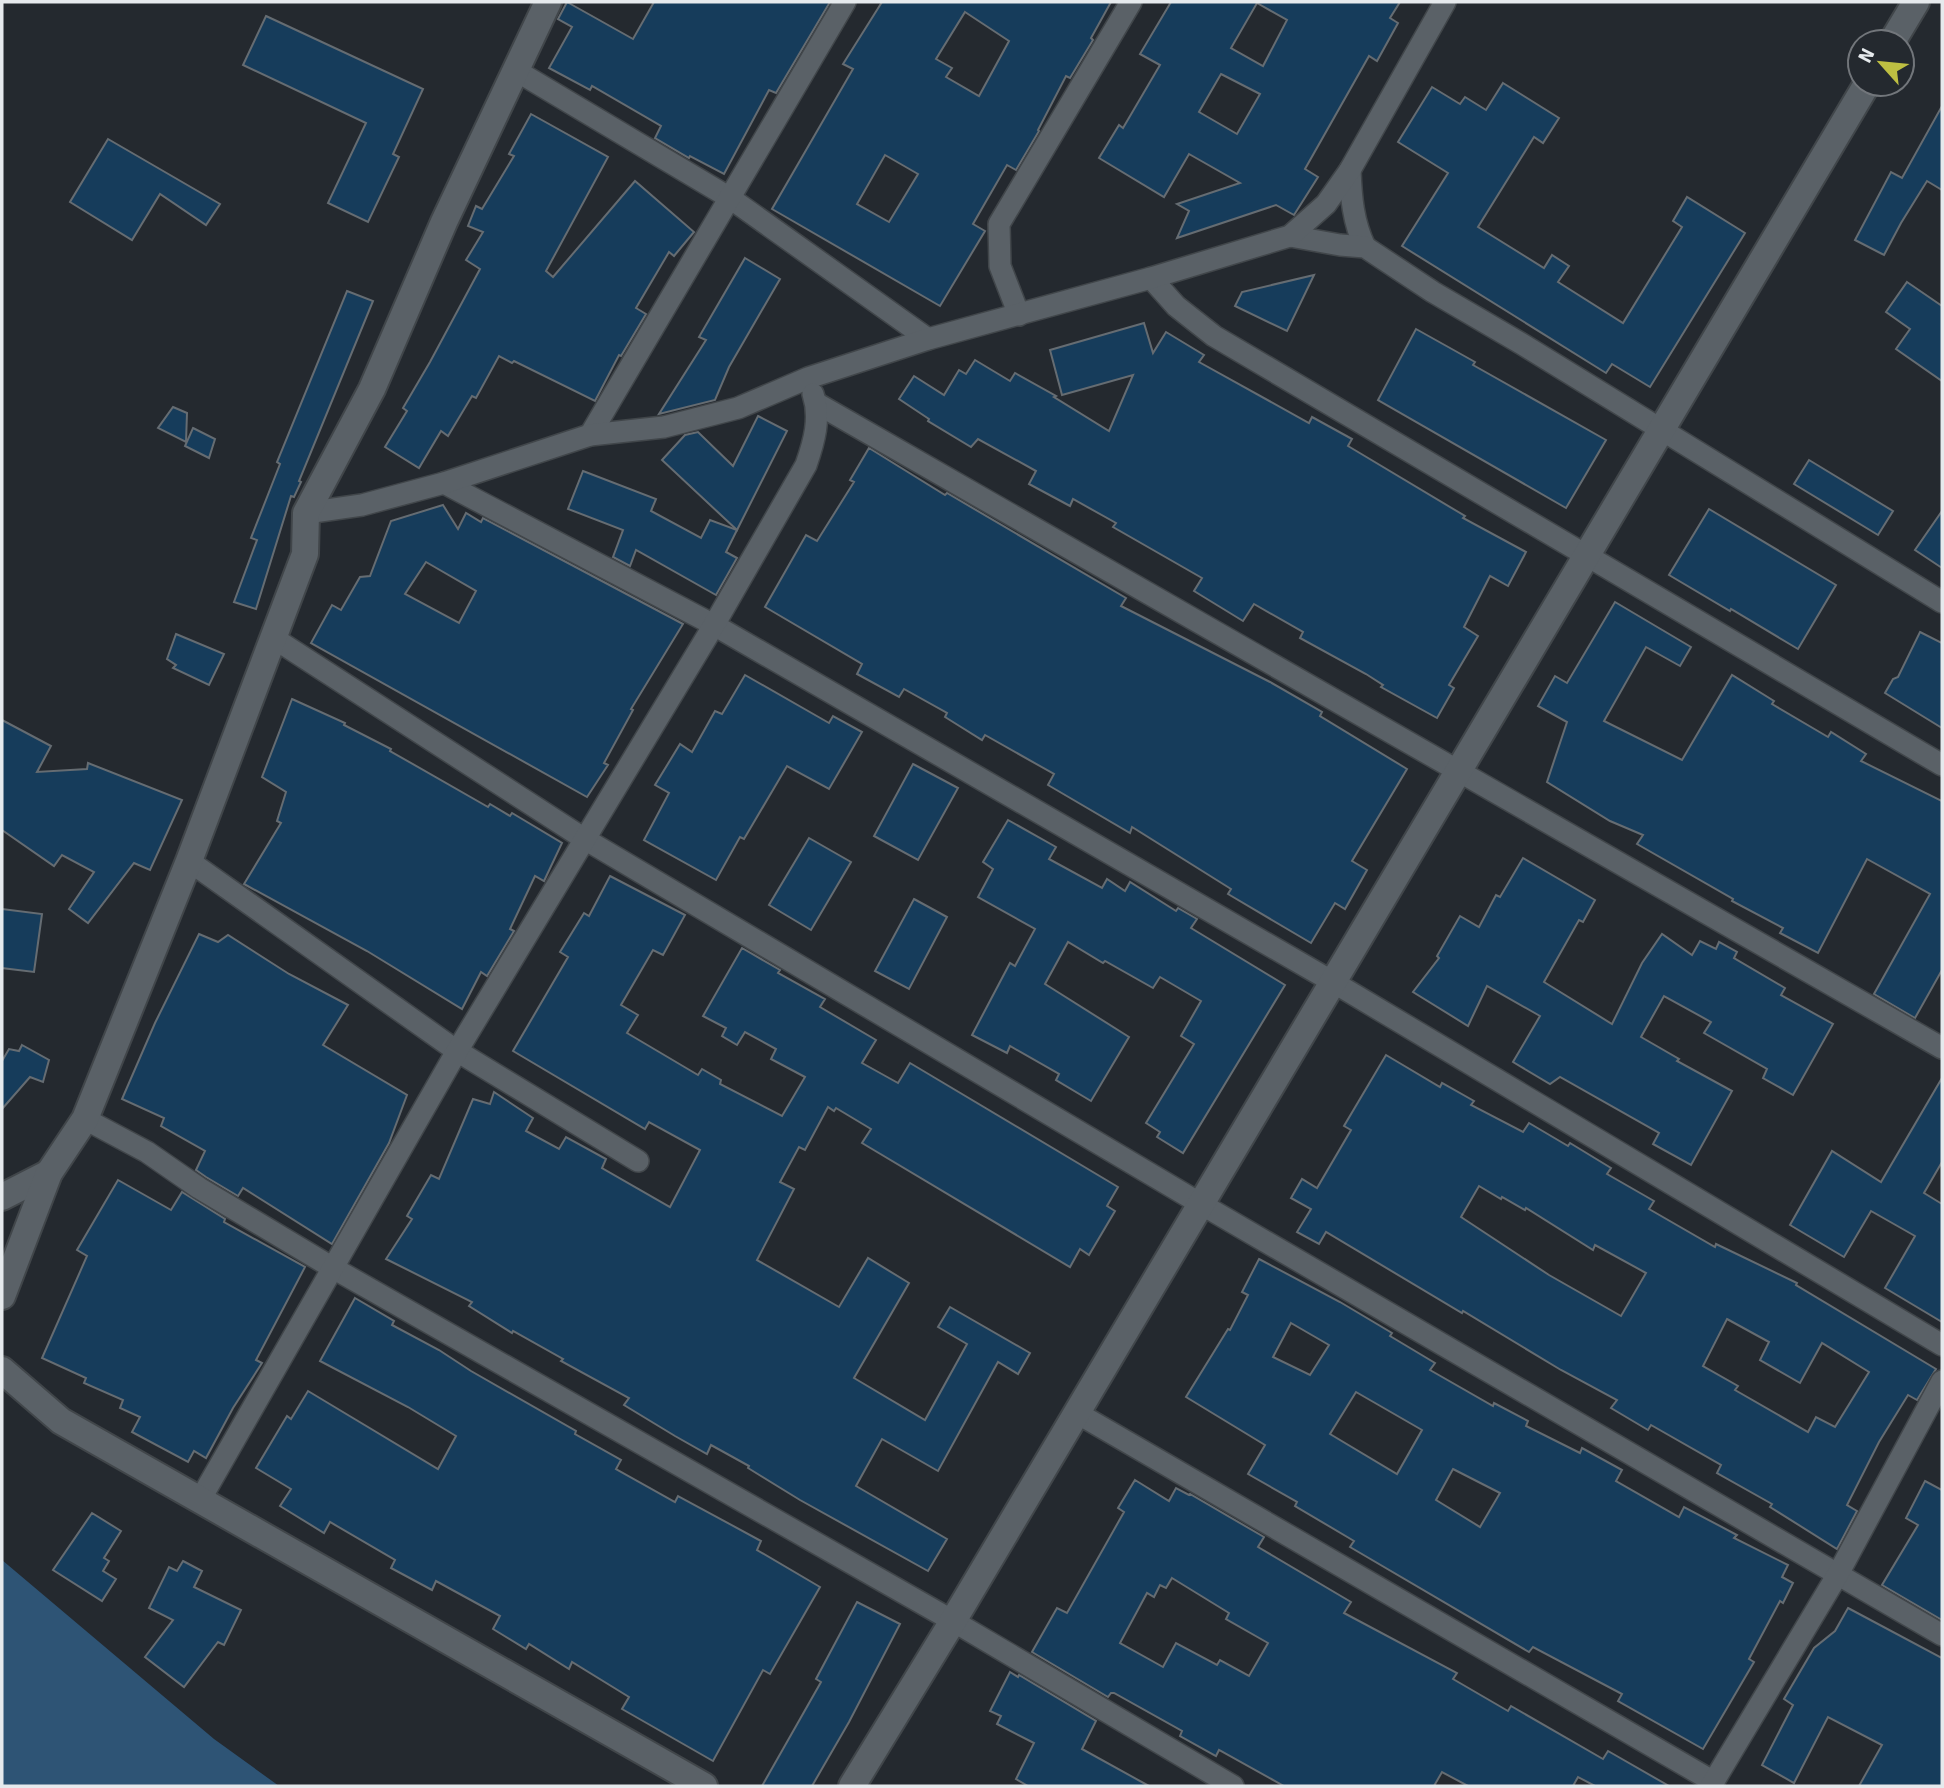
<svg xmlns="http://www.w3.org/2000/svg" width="1944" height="1788" font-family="Signika,sans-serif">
<rect width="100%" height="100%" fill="#24292f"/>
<polygon fill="#2e5475" points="2,1560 214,1739 279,1786 2,1786"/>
<g fill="#163c5b" stroke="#656c72" stroke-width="2" fill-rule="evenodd">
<polygon points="567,2 633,39 654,2 830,2 776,93 769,90 724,174 690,156 689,158 655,138 661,126 592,86 590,90 549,68 572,27 558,19"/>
<path d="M882,2H1111L1091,38L1093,40L1070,78L1066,76L1038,130L1039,131L1016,170L1007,165L973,224L985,231L940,306L772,209L853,69L843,64ZM965,12L1009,41L979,96L946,77L952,68L936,59ZM885,155L918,174L889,222L857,204Z"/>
<path d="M1171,2H1400L1390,18L1398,23L1377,61L1369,56L1305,169L1318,177L1294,215L1276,205L1177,238L1189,211L1177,204L1240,183L1189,154L1164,197L1099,158L1119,125L1123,128L1160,65L1140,54ZM1257,3L1287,20L1263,66L1231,48ZM1221,74L1260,94L1237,134L1199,112Z"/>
<polygon points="266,16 423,89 393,154 399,157 368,222 328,203 366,123 243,65"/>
<polygon points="1503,83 1559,118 1543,143 1534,137 1478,227 1544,268 1552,255 1569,266 1558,282 1623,323 1682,227 1673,221 1687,197 1745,233 1650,387 1612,364 1606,373 1402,246 1448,173 1398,142 1432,87 1460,104 1465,97 1486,110"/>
<polygon points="1942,106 1942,190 1927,181 1901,223 1884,255 1855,240 1891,172 1902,178"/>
<polygon points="531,114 608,157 546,271 553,277 635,181 694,232 674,256 669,252 636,308 646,314 621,356 619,355 595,401 514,361 512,363 499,356 476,398 472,396 448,436 441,431 419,468 385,447 407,411 403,408 430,362 480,269 466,260 483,232 468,226 476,206 482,209 514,156 509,154"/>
<polygon points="108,139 220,204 206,225 160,194 132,240 70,202"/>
<polygon points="745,258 780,279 729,367 715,400 659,414 706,340 699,337"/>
<polygon points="1314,275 1287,331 1235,306 1242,292"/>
<polygon points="1907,282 1942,306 1942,381 1896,349 1910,329 1886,312"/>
<polygon points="347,291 373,301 299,481 301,482 294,497 291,496 256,609 234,602 257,540 251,538 280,464 277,462"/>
<polygon points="1144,323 1153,353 1166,332 1204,355 1199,362 1309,423 1312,417 1352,439 1348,446 1465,516 1463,518 1526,552 1508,586 1490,576 1464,627 1478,636 1449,685 1454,688 1437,718 1381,687 1383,685 1366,674 1300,638 1303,632 1254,604 1243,621 1194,591 1202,578 1113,527 1116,523 1073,499 1070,506 1029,484 1036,471 978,439 971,447 928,421 929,419 899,399 914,376 944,395 959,370 966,374 975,360 1010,381 1015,373 1056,396 1054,397 1109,431 1133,375 1062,395 1050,350"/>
<polygon points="1416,329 1475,362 1473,365 1606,440 1566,508 1378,400"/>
<polygon points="173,407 187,413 186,442 158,428"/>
<polygon points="758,416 787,431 737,530 662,460 685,435 698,432 733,466"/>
<polygon points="193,428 215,439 209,458 185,446"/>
<polygon points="869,448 945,495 947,493 1126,598 1121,606 1270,682 1322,712 1320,716 1407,769 1352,861 1367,870 1345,909 1335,903 1311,943 1228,894 1231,889 1132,827 1130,833 1048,785 1054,774 985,735 982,740 945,717 947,713 904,689 899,697 857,674 862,664 765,607 806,535 817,541 854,482 850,480"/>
<polygon points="1809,460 1893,511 1878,535 1794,484"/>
<polygon points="583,471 656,499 651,511 701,538 710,520 737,530 726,552 737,558 716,595 636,550 630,566 613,557 623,530 568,509"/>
<path d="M443,505L458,529L466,513L481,522L483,518L683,624L631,709L633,710L604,763L608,765L587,797L311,643L332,605L341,610L360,577L370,576L391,521ZM426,562L476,591L459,623L405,594Z"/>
<polygon points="1709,509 1836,585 1798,649 1731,609 1730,611 1669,575"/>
<polygon points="1942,511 1942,568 1915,550"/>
<polygon points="1615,602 1691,647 1680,666 1646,647 1604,721 1682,760 1732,675 1774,701 1772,704 1828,737 1831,732 1866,754 1861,761 1942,801 1942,970 1915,1018 1874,994 1930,894 1867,859 1818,953 1780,933 1783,928 1732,901 1733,899 1637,844 1643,835 1610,821 1547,782 1567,722 1538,706 1555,676 1567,683"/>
<polygon points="1920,632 1942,643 1942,728 1885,693 1893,679 1898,677"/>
<polygon points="176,634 224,654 209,685 173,668 176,665 167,659"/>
<polygon points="745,675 829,723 833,716 862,732 829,789 787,766 744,839 740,837 716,880 644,840 669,793 655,785 680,744 692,752 715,711 722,714"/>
<polygon points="292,699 345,723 344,725 391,749 390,751 488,807 490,804 510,816 512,813 562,843 544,881 535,876 510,929 514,931 487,976 481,972 462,1009 367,951 244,884 281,823 277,821 286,792 262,777"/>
<polygon points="2,720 51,746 37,772 87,769 88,763 182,800 150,870 134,863 88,923 69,909 94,872 62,855 54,866 2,830"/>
<polygon points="913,764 958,788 918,860 874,836"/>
<polygon points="1008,820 1056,847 1049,859 1102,888 1107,879 1125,891 1130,882 1176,911 1178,908 1197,919 1191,928 1285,985 1183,1153 1157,1137 1160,1132 1146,1123 1194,1044 1181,1036 1201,1001 1160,977 1153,988 1105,961 1103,963 1068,942 1045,984 1129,1037 1091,1101 1056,1080 1059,1074 1010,1046 1007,1053 972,1035 1010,963 1015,966 1035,929 978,897 993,869 983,862"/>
<polygon points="809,838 851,862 811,930 769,905"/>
<polygon points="1523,858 1595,900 1583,922 1579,920 1544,982 1612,1024 1642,963 1662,934 1692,955 1700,941 1716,949 1719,942 1737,952 1734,958 1785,988 1781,995 1833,1024 1793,1095 1763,1078 1767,1069 1704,1033 1711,1022 1664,996 1641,1037 1679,1059 1677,1061 1732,1091 1691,1165 1653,1144 1659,1133 1560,1077 1550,1084 1513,1062 1540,1016 1487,986 1468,1026 1413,992 1439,958 1437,956 1460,916 1479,927 1496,895 1500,897"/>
<polygon points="610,876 685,915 663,955 653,950 621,1005 638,1015 627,1033 698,1075 702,1069 721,1080 720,1084 782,1116 805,1077 771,1059 776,1049 745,1032 737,1045 722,1036 726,1028 703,1016 742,948 780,970 778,973 825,999 820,1007 876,1040 862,1063 898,1083 910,1063 1118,1187 1107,1206 1115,1211 1089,1255 1080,1249 1070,1267 862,1143 871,1129 836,1108 834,1111 828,1107 805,1150 799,1147 780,1182 794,1189 757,1260 839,1307 868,1258 909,1283 854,1378 925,1420 967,1344 938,1327 950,1307 1030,1353 1018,1374 998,1362 938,1471 882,1439 856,1486 947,1539 928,1571 800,1500 748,1468 749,1466 711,1445 707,1454 675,1436 624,1405 629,1398 561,1361 563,1359 513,1331 512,1333 469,1306 472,1302 386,1259 412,1219 407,1216 431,1175 439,1179 473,1099 490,1104 494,1092 533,1118 526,1131 559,1149 566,1137 606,1159 602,1168 670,1207 700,1150 649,1122 645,1129 513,1051 568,957 560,952 584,913 589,916"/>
<polygon points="914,899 947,917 909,989 875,971"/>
<polygon points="2,909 42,914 34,972 2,968"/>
<polygon points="199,934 218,942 228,935 289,974 348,1005 323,1045 407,1095 389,1143 332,1244 243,1188 238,1196 206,1177 196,1170 205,1151 161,1126 164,1118 122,1099 155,1023"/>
<polygon points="22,1045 49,1060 43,1082 30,1077 2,1109 2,1061 9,1049 19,1051"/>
<path d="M1386,1055L1440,1087L1442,1083L1474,1101L1471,1105L1523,1132L1529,1123L1568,1146L1570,1143L1611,1168L1607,1174L1654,1201L1649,1209L1715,1247L1716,1244L1797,1283L1796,1285L1936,1369L1917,1400L1908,1395L1879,1442L1847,1505L1857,1511L1837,1549L1770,1507L1772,1504L1717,1473L1721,1465L1651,1425L1648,1430L1611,1408L1617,1400L1561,1370L1463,1311L1462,1313L1326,1232L1319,1244L1297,1232L1311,1209L1291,1198L1302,1179L1317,1188L1351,1130L1344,1126ZM1479,1186L1501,1199L1502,1197L1525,1210L1526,1208L1593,1250L1595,1245L1646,1273L1621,1316L1549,1275L1461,1217ZM1727,1319L1769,1342L1760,1360L1800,1383L1822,1343L1869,1372L1835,1427L1816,1417L1808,1432L1735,1390L1738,1386L1703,1366Z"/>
<polygon points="1942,1078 1942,1162 1924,1193 1942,1204 1942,1322 1885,1288 1915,1236 1871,1211 1844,1257 1790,1225 1832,1151 1881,1182"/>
<polygon points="118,1180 171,1210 182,1192 225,1219 224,1222 305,1267 256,1360 262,1363 233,1408 206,1458 194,1451 188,1462 132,1432 140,1417 120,1408 123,1400 84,1383 86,1378 42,1358 87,1256 77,1250"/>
<path d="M1259,1259L1340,1302L1392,1333L1390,1336L1435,1363L1430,1370L1493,1406L1494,1403L1528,1421L1526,1426L1580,1453L1582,1448L1622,1470L1616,1481L1679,1517L1684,1507L1737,1535L1734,1538L1788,1565L1782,1577L1793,1583L1783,1603L1780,1601L1749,1659L1754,1662L1703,1749L1618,1701L1622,1694L1533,1647L1529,1652L1350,1547L1354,1541L1295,1506L1297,1502L1248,1474L1265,1445L1186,1397L1228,1329L1230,1330L1248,1295L1242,1292ZM1291,1323L1329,1345L1310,1375L1273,1357ZM1356,1392L1422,1430L1397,1474L1330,1434ZM1453,1469L1500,1493L1480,1527L1436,1500Z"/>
<polygon points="355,1298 394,1321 392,1325 439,1350 471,1371 576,1431 575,1434 621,1460 616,1469 675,1502 678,1496 761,1541 757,1550 820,1587 770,1674 763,1670 713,1761 622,1709 629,1697 572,1662 569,1669 529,1644 526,1649 493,1629 500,1616 436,1581 432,1590 391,1568 395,1560 330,1522 324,1533 280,1506 291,1489 256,1468 287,1416 291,1419 308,1391 438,1469 456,1436 408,1407 320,1361"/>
<path d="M1135,1480L1169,1501L1176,1488L1189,1495L1190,1494L1264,1537L1258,1547L1351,1602L1344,1613L1457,1673L1453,1679L1508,1711L1511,1706L1603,1759L1608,1751L1669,1786H1595L1578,1777L1573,1786H1468L1442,1772L1434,1786H1284L1219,1750L1216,1756L1180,1736L1182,1731L1114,1693H1111L1108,1697L1032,1652L1057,1608L1067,1613L1124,1512L1118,1508ZM1172,1578L1229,1613L1226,1619L1268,1643L1249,1676L1220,1660L1217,1665L1176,1643L1163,1667L1120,1643L1147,1593L1154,1597L1160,1585L1166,1588Z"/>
<polygon points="1925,1481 1942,1490 1942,1620 1882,1585 1918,1525 1906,1518"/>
<polygon points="92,1513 121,1531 104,1558 109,1561 103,1571 116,1579 102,1601 53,1570"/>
<polygon points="183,1561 202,1571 194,1587 241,1610 224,1645 218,1642 184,1687 145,1657 173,1620 149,1608 169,1567 177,1571"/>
<polygon points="857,1602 900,1624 849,1722 812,1786 762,1786 821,1682 816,1679"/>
<polygon points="1848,1608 1942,1658 1942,1786 1859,1786 1882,1745 1828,1717 1794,1783 1762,1765 1793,1705 1784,1699 1814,1648 1835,1631"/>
<polygon points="1010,1672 1018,1677 1019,1675 1096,1721 1082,1749 1149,1786 1028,1786 1016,1779 1034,1743 997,1724 1001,1716 990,1711"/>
</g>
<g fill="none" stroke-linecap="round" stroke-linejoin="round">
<g stroke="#41464a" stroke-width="24">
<g id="minor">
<polyline points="515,70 730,198 928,339"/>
<path d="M1350,170C1351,197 1353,222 1365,247"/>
<polyline points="1290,236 1340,245 1365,247 1433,292 1522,344 1942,602"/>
<polyline points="1151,278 1176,306 1214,336 1942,765"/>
<polyline points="1019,315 1000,266 999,224 1131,2"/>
<polyline points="816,403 1942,1048"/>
<polyline points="590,435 845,2"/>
<polyline points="444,483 714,625 1333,982 1942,1345"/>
<polyline points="306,513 362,505 444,483 590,435 664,427 738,408 808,378 928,339 1151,278 1290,236 1326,204 1350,170 1445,2"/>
<polyline points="272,637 583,838 1201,1204 1942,1635"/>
<polyline points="189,861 457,1051 638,1161"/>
<polyline points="85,1119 147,1152 199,1188 333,1268 953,1621 1233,1786"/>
<polyline points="1077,1413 1714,1782"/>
<path d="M200,1500L457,1051L714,625L806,465C814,442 821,418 813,394"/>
<polyline points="1711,1786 1838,1574 1942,1381"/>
</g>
</g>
<g stroke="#41464a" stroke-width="30">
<g id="tertiary">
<polyline points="1892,42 1916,2"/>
<polyline points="2,1197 49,1173"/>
<polyline points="2,1296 49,1173 85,1119 189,861 305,554 306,513 372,389 444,222 548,2"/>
<polyline points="2,1370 61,1421 704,1786"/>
<polyline points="852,1786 953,1621 1867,84"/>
</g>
</g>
<use href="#minor" stroke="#5a6167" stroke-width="21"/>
<use href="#tertiary" stroke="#5a6167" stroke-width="26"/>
</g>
<rect width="1944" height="1788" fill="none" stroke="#e6eaed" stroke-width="7"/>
<g transform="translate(1881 63) rotate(297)"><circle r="33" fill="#24292f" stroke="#72767b" stroke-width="2"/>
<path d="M0-5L12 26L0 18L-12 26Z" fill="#bebf42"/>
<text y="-10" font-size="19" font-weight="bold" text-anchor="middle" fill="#e6eaed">N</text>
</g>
</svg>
